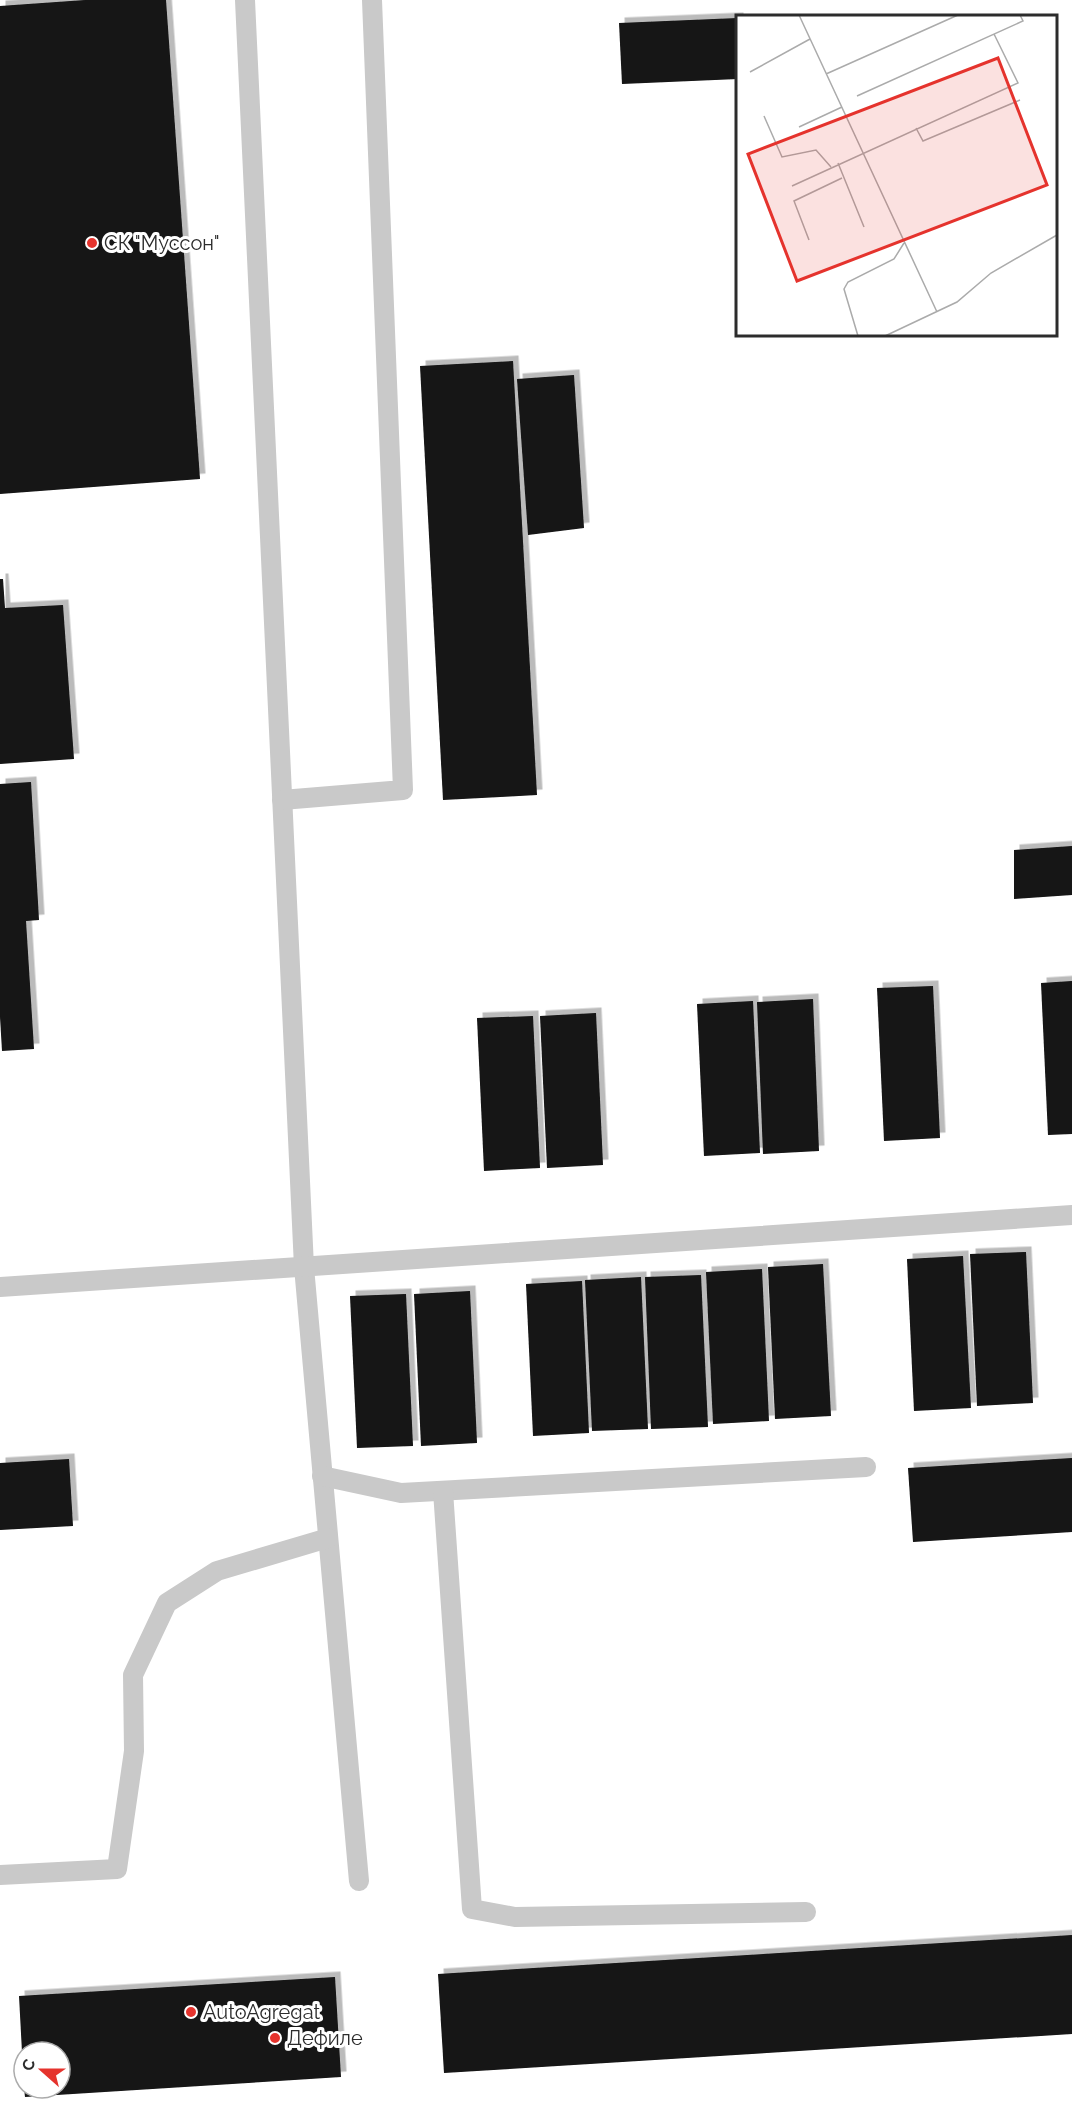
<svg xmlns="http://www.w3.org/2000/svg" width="1072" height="2112" font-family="Raleway,sans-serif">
<defs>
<filter id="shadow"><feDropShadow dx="5.5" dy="-5.5" stdDeviation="0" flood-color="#0004"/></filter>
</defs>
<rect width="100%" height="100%" fill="#fff"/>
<g fill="#131313" filter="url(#shadow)">
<polygon points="85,0 166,0 200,479 0,494 0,6"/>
<polygon points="738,18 738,79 622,84 619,23"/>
<polygon points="513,361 537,795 443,800 420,366"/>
<polygon points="574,375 584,528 528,535 517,379"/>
<polygon points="0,579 3,579 5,608 63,605 74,759 0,764"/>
<polygon points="31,782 39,920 26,921 34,1049 2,1051 0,1017 0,784"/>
<polygon points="1072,846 1072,895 1014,899 1014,850"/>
<polygon points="1072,981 1072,1134 1048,1135 1041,983"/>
<polygon points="933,986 940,1138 884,1141 877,988"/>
<polygon points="813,999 819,1151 763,1154 757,1002"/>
<polygon points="753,1001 760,1153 704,1156 697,1004"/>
<polygon points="596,1013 603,1165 547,1168 540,1016"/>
<polygon points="533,1016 540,1168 484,1171 477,1018"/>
<polygon points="1026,1252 1033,1403 977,1406 970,1254"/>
<polygon points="963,1256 971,1408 914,1411 907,1259"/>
<polygon points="823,1264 831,1416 775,1419 768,1267"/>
<polygon points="762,1269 769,1421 713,1424 706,1272"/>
<polygon points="701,1275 708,1427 651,1429 645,1277"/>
<polygon points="641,1277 648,1429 592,1431 585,1280"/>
<polygon points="582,1281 589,1433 533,1436 526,1284"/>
<polygon points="470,1291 477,1443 421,1446 414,1294"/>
<polygon points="406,1294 413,1446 357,1448 350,1296"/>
<polygon points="1072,1458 1072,1532 913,1542 908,1468"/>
<polygon points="69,1459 73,1526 0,1530 0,1463"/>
<polygon points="1072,1935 1072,2034 444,2073 438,1974"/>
<polygon points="335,1977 341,2077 25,2097 24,2088 60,2088 60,2052 22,2052 19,1996"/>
</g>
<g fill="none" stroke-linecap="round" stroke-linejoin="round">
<g stroke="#c9c9c9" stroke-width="20">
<polyline points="245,0 304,1267 359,1881"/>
<polyline points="282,800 403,790 372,0"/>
<polyline points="0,1287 1072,1215"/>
<polyline points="322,1476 401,1493 866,1467"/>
<polyline points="443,1491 472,1909 515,1917 806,1912"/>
<polyline points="0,1875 117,1869 134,1751 133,1675 167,1603 217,1571 328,1538"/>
</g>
</g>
<g fill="#e5332d" stroke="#fff" stroke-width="2">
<circle cx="92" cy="243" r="6"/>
<circle cx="191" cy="2012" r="6"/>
<circle cx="275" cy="2038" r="6"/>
</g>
<g text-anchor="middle" stroke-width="6" stroke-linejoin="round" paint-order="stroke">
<g font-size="20" fill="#2c2c2c" stroke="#fff" text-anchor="start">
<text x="104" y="250">СК "Муссон"</text>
<text x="203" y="2019">AutoAgregat</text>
<text x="287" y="2045">Дефиле</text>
</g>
</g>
<g transform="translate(736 15)">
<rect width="321" height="321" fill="#fff"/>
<path fill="none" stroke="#ababab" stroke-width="1.5" d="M63,0L201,297M14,57L74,24M90,59L222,0M121,81L287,6L284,0M28,101L46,142L80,135L95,152M63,112L106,92M180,113L187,126L284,85M102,148L128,212M56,171L282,68L258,19M73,225L58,186L106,163M122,321L108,274L112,267L158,244L168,228M149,321L221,287L255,258L321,220"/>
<path fill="#e5332d" fill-opacity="0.15" stroke="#e5332d" stroke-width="3" d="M262,43L311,170L61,266L12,139Z"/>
<rect width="321" height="321" fill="none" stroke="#2c2c2c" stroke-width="3"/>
</g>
<g transform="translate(42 2070) rotate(291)"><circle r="28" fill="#ffffff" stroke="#ababab" stroke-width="1.5"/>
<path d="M0-4.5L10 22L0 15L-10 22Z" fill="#e5332d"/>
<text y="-9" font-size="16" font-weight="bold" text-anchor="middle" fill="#2c2c2c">С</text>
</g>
</svg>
